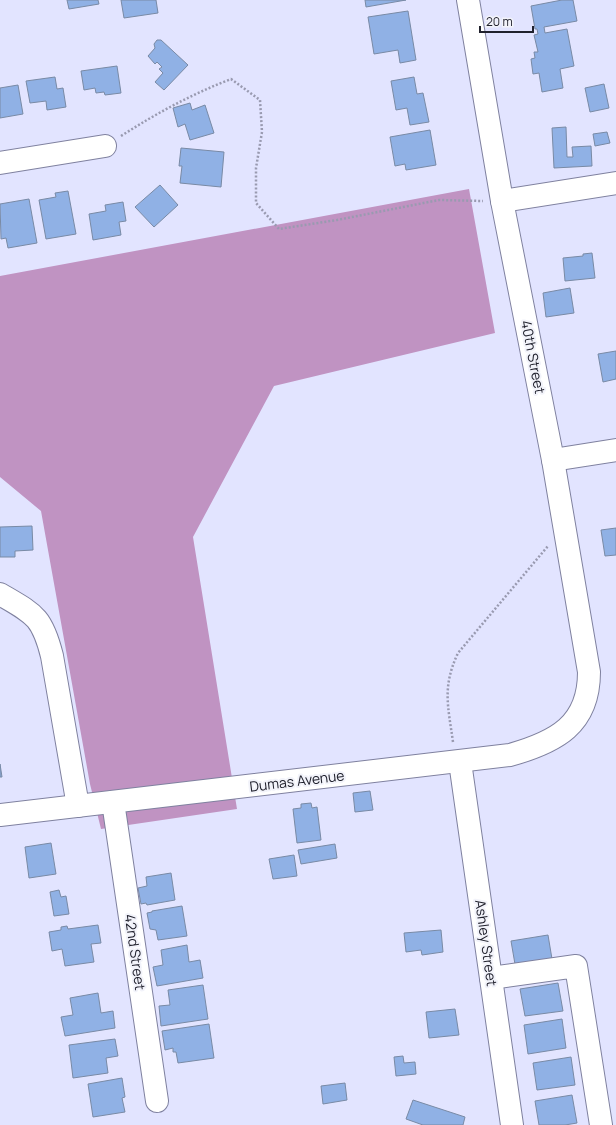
<svg xmlns="http://www.w3.org/2000/svg" width="616" height="1125" font-family="Manrope,sans-serif">
<rect width="100%" height="100%" fill="#e2e4ff"/>
<polygon fill="#c093c2" points="469,189 495,333 274,386 193,537 237,809 101,829 90,784 41,511 0,477 0,276"/>
<g fill="#90b1e5" stroke="#798aa5">
<polygon points="67,0 98,0 99,4 69,9"/>
<polygon points="121,0 156,0 158,13 124,18"/>
<polygon points="365,0 406,0 366,7"/>
<polygon points="562,0 573,0 577,21 544,27 545,33 567,29 574,66 560,69 563,88 542,92 539,73 533,74 531,59 535,58 534,52 538,52 534,35 538,34 537,29 535,29 531,6"/>
<polygon points="408,11 416,60 400,63 398,50 374,54 368,17"/>
<polygon points="157,40 161,40 188,65 164,90 155,82 163,73 159,69 162,67 157,62 155,64 148,56 155,48 154,44"/>
<polygon points="117,66 121,93 105,95 104,92 96,93 95,88 84,90 81,71"/>
<polygon points="55,77 57,89 63,88 66,107 47,110 46,101 30,103 26,81"/>
<polygon points="414,77 417,94 423,93 429,122 410,125 407,108 396,110 391,81"/>
<polygon points="604,84 609,108 590,112 585,88"/>
<polygon points="18,85 23,114 0,118 0,88"/>
<polygon points="190,103 192,110 205,105 214,133 190,140 185,124 178,127 173,108"/>
<polygon points="566,127 567,157 573,157 572,147 591,146 592,166 554,168 552,128"/>
<polygon points="430,130 436,165 406,170 405,164 395,166 390,137"/>
<polygon points="607,132 610,143 595,146 593,134"/>
<polygon points="181,148 224,152 221,187 180,183 182,166 179,166"/>
<polygon points="160,185 178,205 154,227 135,207"/>
<polygon points="68,191 76,234 46,239 39,200 56,197 55,193"/>
<polygon points="29,199 37,243 8,248 6,238 1,239 0,204"/>
<polygon points="123,202 126,221 119,222 121,235 93,240 89,214 106,211 105,205"/>
<polygon points="592,253 595,278 565,281 563,258 583,256 583,254"/>
<polygon points="570,288 574,313 546,317 543,293"/>
<polygon points="616,351 616,379 603,382 598,354"/>
<polygon points="32,526 33,550 15,551 15,557 0,557 0,527"/>
<polygon points="616,528 616,555 605,556 601,530"/>
<polygon points="0,764 2,777 0,777"/>
<polygon points="370,791 373,810 355,812 353,793"/>
<polygon points="311,803 312,808 317,807 321,840 297,843 293,809 301,808 301,804"/>
<polygon points="51,843 56,874 29,878 25,847"/>
<polygon points="335,844 337,858 301,864 298,850"/>
<polygon points="294,855 297,876 273,879 269,859"/>
<polygon points="171,873 175,900 147,905 146,903 141,904 138,888 147,886 146,877"/>
<polygon points="59,890 61,897 66,896 69,914 54,916 50,892"/>
<polygon points="182,906 187,936 158,940 156,930 150,929 147,913 152,912 152,911"/>
<polygon points="98,925 101,943 91,944 94,962 65,966 62,949 52,951 49,932 61,930 61,927 67,926 68,929"/>
<polygon points="441,930 443,952 422,955 421,950 406,952 404,933"/>
<polygon points="548,935 553,965 516,970 511,941"/>
<polygon points="187,945 189,962 200,960 203,978 157,986 153,967 163,965 161,950"/>
<polygon points="558,983 563,1011 525,1016 520,989"/>
<polygon points="203,985 208,1019 161,1026 159,1006 170,1005 168,990"/>
<polygon points="98,993 101,1013 113,1011 115,1028 65,1036 61,1017 73,1015 70,998"/>
<polygon points="455,1009 459,1035 429,1038 426,1012"/>
<polygon points="562,1019 566,1048 528,1054 524,1025"/>
<polygon points="209,1024 214,1058 178,1063 176,1052 173,1052 173,1048 165,1050 162,1031"/>
<polygon points="115,1039 118,1056 106,1058 108,1073 73,1078 69,1045"/>
<polygon points="403,1056 404,1063 415,1062 416,1074 396,1076 394,1057"/>
<polygon points="571,1057 575,1085 537,1090 533,1063"/>
<polygon points="122,1078 125,1097 122,1098 125,1112 93,1117 88,1084"/>
<polygon points="345,1083 347,1100 323,1104 321,1086"/>
<polygon points="572,1095 577,1123 565,1125 539,1125 535,1101"/>
<polygon points="413,1100 465,1117 463,1125 423,1125 406,1119"/>
</g>
<g fill="none" stroke-linecap="round" stroke-linejoin="round">
<g stroke="#7f819f" stroke-width="24">
<g id="minor">
<polyline points="0,163 105,146"/>
<polyline points="502,201 616,183"/>
<polyline points="553,460 616,450"/>
<path d="M0,594C34,614 42,616 52,656L78,806"/>
<polyline points="460,762 512,1125"/>
<polyline points="113,802 157,1101"/>
<path d="M0,815L510,755C556,742 589,725 589,672L553,460L502,201L468,0"/>
<polyline points="491,978 576,966 601,1125"/>
</g>
</g>
<g stroke="#999ab0" stroke-width="2.5" stroke-dasharray="2 2" stroke-linecap="butt">
<path d="M121,136C157,113 190,95 231,79L260,100L262,132L256,168V203L279,229L337,220L439,200L483,201"/>
<path d="M453,742C448,706 442,687 458,653L548,546"/>
</g>
<use href="#minor" stroke="#fff" stroke-width="22"/>
</g>
<g text-anchor="middle" stroke-width="4" stroke-linejoin="round" paint-order="stroke">
<g font-size="14" fill="#20212d" stroke="#f2f3fa">
<text transform="translate(533 357) rotate(79)" y="5">40th Street</text>
<text transform="translate(297 781) rotate(-7)" y="5">Dumas Avenue</text>
<text transform="translate(486 943) rotate(82)" y="5">Ashley Street</text>
<text transform="translate(135 952) rotate(82)" y="5">42nd Street</text>
</g>
</g>
<path d="M480 26v6h53v-6" fill="none" stroke="#20212d" stroke-width="2"/>
<text x="486" y="26" font-size="12" fill="#20212d" stroke="#f2f3fa" stroke-width="3" paint-order="stroke">20 m</text>
</svg>
